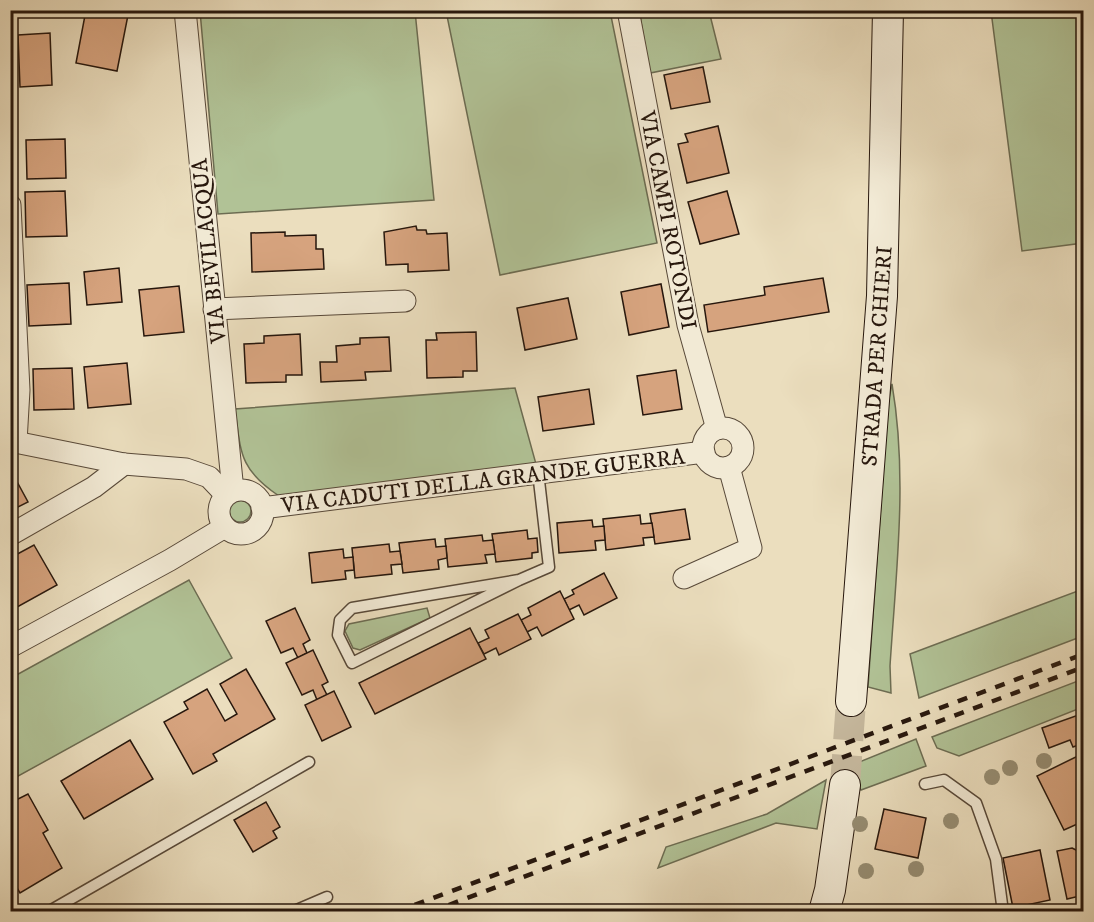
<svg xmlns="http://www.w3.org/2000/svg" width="1094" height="922" font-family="'IM FELL DW Pica',serif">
<rect width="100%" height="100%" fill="#ebdebe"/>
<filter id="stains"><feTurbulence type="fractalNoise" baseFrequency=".00333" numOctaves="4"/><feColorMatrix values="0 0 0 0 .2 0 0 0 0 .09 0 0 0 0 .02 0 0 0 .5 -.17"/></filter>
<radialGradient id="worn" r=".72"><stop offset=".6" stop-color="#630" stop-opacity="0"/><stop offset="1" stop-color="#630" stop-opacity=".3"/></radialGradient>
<g fill="#b1c296" stroke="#6c6c52" stroke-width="1.5">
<polygon points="200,11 415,11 434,200 218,214"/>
<polygon points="446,11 610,11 657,243 500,275"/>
<polygon points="639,11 709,11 721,59 650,73"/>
<polygon points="991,11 1081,11 1084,27 1083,243 1022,251"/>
<path d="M892,384C908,477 896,572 890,666L891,693L868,687L888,403Z"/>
<path d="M515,388L536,464L279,496C239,469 241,453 235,409Z"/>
<circle cx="240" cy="511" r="11"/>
<polygon points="189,580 232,658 11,780 11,678"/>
<polygon points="1083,589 1083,636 919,698 910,654"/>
<polygon points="427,608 430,618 360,650 353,648 345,631 349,624"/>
<polygon points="1083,679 1083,707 959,756 937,748 932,737"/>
<polygon points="916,739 926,766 861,790 854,779 852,765"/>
<polygon points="826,780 817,829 776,823 658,868 666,847 767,814"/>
</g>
<g fill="#d6a37e" stroke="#27170d" stroke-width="1.5">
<polygon points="18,10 52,10 52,13 18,16"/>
<polygon points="86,10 129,10 117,71 76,63"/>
<polygon points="50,33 52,85 20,87 18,35"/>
<polygon points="703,67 710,102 671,109 664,75"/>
<polygon points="718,126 729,173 687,183 678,144 688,142 685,134"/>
<polygon points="65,139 66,178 27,179 26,140"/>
<polygon points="65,191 67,236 26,237 25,192"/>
<polygon points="727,191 739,234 700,244 688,202"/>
<polygon points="416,226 417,230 426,230 427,234 447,233 449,270 408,272 408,264 386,265 384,232"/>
<polygon points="285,232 285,236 316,235 316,249 323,249 324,269 252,272 251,233"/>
<polygon points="119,268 122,302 87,305 84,272"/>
<polygon points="823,278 829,312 708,332 704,305 765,295 764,287"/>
<polygon points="69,283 71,324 29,326 27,285"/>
<polygon points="661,284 669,327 629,335 621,292"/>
<polygon points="179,286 184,332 144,336 139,290"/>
<polygon points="568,298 577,339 525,350 517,308"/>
<polygon points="476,332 477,371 463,371 463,377 427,378 426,340 437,340 436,333"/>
<polygon points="300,334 302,375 286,375 286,382 246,383 244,344 264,343 264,336"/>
<polygon points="389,337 391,371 365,372 366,380 321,382 320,362 337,362 336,346 360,344 360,338"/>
<polygon points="127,363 131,404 88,408 84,367"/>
<polygon points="72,368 74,409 34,410 33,369"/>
<polygon points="676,370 682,409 643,415 637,376"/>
<polygon points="589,389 594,424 543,431 538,397"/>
<polygon points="10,477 12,480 15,478 28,502 10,511"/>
<polygon points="685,509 690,539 655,544 650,514"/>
<polygon points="640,515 641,524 652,523 654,537 643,538 644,545 606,550 603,519"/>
<polygon points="592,520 593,527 604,526 605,540 595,541 596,550 559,553 557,523"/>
<polygon points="527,530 528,539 537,538 538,552 532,553 532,558 496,562 492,534"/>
<polygon points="482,535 483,541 493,540 495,554 485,555 487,563 448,567 445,539"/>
<polygon points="435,539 436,547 446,546 447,558 438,560 439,569 403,573 399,543"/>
<polygon points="389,544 390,552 400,551 402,564 391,565 392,574 355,578 352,548"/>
<polygon points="34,545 57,585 10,611 10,558"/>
<polygon points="343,549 344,558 353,557 354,570 345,571 346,579 312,583 309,553"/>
<polygon points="604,573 617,598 584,615 579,605 569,610 564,599 574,594 572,590"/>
<polygon points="560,591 574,619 542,636 537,627 527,632 521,620 531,615 528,608"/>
<polygon points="295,608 310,640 303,644 307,653 298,658 293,648 281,653 266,621"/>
<polygon points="518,614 531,639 499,655 496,648 484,654 478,643 489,638 485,630"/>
<polygon points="470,628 486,659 375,714 359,683"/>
<polygon points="313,650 328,682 322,685 327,695 317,700 313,690 302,695 286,663"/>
<polygon points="246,669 275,719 213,754 217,761 193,774 164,722 188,709 184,702 207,689 225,721 237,714 220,684"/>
<polygon points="334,691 351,727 322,741 305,705"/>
<polygon points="1084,713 1084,743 1073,747 1070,740 1049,748 1042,728"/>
<polygon points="130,740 153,779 84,819 61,781"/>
<polygon points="1084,753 1084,821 1064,830 1037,776"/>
<polygon points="28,794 48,830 43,833 62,868 20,893 10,876 10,803"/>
<polygon points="266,802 280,827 273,831 277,838 253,852 234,820"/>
<polygon points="884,809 926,818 918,858 875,849"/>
<polygon points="1072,848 1084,854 1084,895 1067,899 1057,851"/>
<polygon points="1040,850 1050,900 1013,908 1003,858"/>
</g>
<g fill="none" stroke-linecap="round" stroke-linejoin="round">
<polyline stroke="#c4b69b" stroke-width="30" stroke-dasharray="30 15" stroke-linecap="butt" points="845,785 851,701"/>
<g stroke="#584939" stroke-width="13">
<g id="service">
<polyline points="519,580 352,663 338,635 340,620 352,608 519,580 549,567 538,472"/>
<polyline points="925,784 944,780 976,803 996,859 1003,912"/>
<polyline points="48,912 309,762"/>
<polyline points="292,912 327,897"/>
</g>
</g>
<g stroke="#584939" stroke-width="23">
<g id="minor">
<polyline points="185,10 233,491"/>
<polyline points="628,10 688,325 717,429"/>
<polyline points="10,205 19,390 16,442"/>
<polyline points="214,309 405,301"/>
<circle cx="723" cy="448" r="20"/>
<polyline points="10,441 124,464 186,469 209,477 226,495"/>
<circle cx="241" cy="512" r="22"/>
<polyline points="262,508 704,452"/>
<polyline points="10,535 94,487 124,464"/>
<polyline points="684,578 751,548 729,467"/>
<polyline points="10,647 170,560 225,527"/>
</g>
</g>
<g stroke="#27170d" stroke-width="32">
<g id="secondary">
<polyline points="851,701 882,296 888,10"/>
<polyline points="824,912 830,890 845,785"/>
</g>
</g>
<use href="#service" stroke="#f2ead5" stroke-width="10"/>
<use href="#minor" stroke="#f2ead5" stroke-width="21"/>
<use href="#secondary" stroke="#f2ead5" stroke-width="30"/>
<g stroke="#27170d" stroke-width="4.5" stroke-dasharray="10 10" stroke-linecap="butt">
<polyline points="396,912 1084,654"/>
<polyline points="430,912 1084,667"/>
</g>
</g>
<g fill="#968d73">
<circle cx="1044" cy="761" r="8"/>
<circle cx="1010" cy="768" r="8"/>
<circle cx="992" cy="777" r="8"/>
<circle cx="951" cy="821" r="8"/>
<circle cx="860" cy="824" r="8"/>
<circle cx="916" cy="869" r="8"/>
<circle cx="866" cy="871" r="8"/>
</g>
<g text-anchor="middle" stroke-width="4.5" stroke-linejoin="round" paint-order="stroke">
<g font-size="22" fill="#27170d" stroke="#f2ead5">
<text transform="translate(669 220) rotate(79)" y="8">VIA CAMPI ROTONDI</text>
<text transform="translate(208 251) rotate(-96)" y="8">VIA BEVILACQUA</text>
<text transform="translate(876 356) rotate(-86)" y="8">STRADA PER CHIERI</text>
<text transform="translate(483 480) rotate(-7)" y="8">VIA CADUTI DELLA GRANDE GUERRA</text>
</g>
</g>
<rect width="1094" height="922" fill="none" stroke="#ebdebe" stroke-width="36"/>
<rect x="12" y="12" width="1070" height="898" fill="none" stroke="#27170d" stroke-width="3"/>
<rect x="18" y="18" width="1058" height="886" fill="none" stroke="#27170d" stroke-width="1.5"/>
<rect width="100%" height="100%" filter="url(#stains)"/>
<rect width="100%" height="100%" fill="url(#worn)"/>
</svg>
